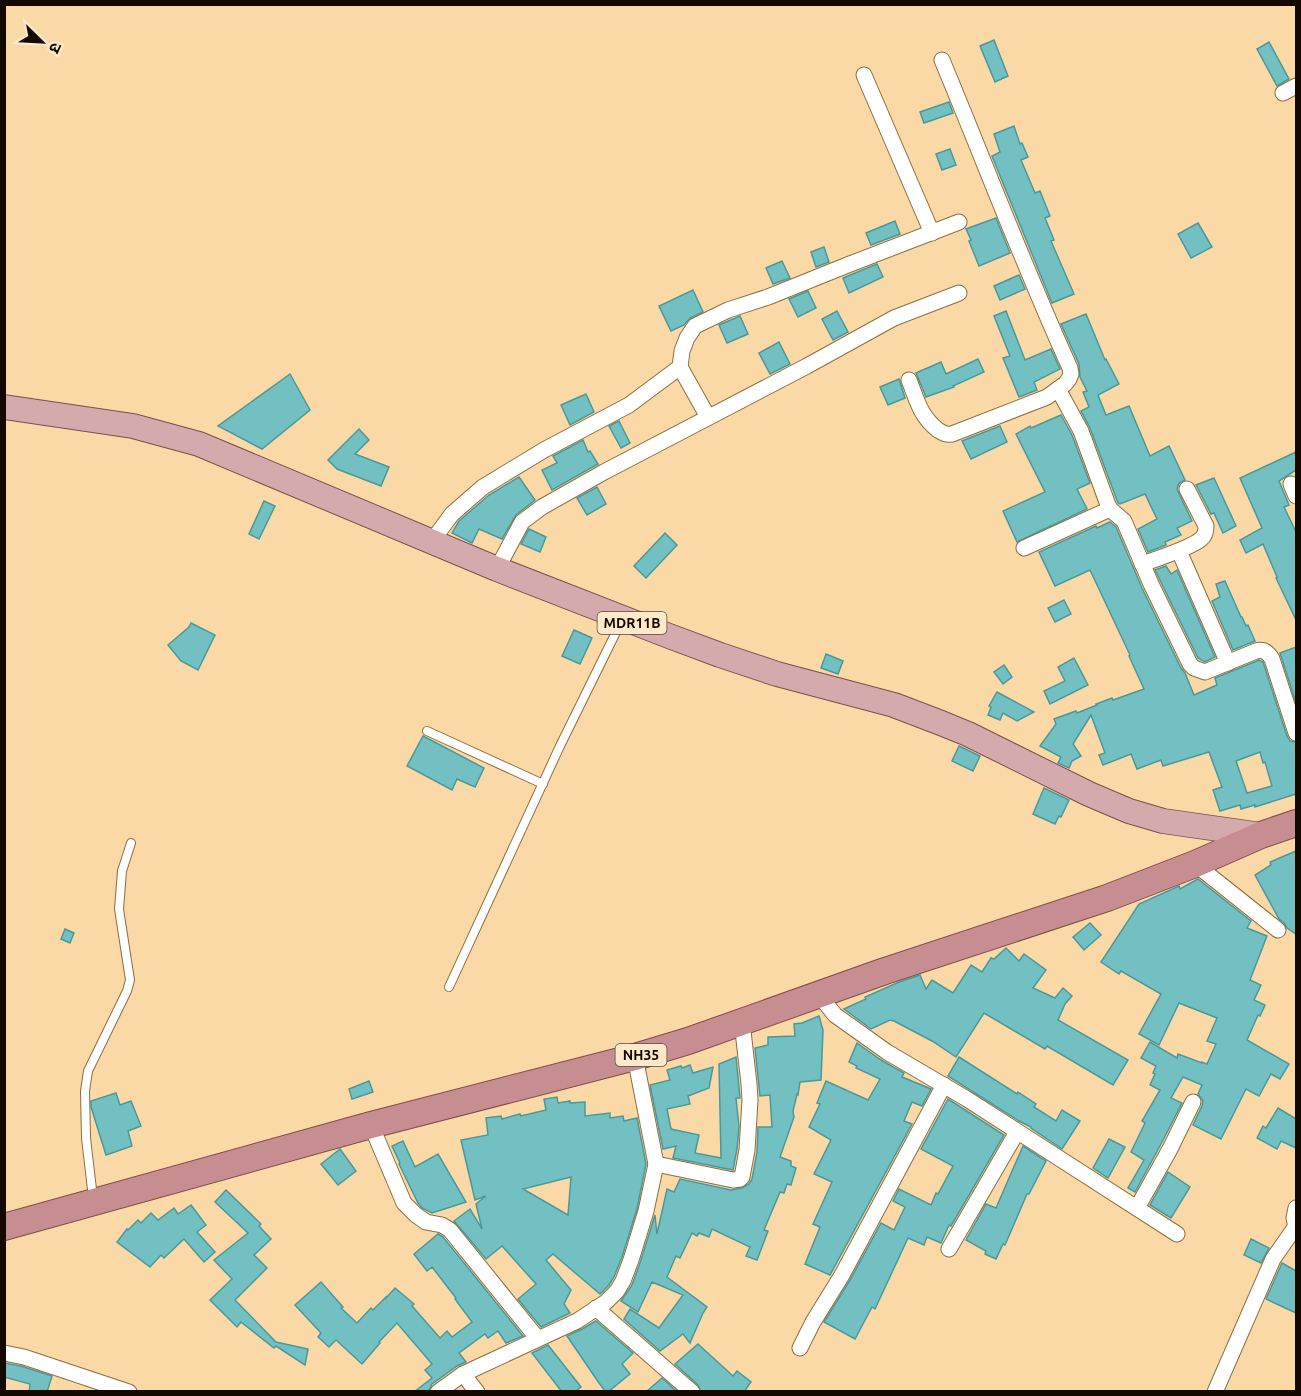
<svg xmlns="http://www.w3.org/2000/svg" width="1301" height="1396" font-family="Ubuntu,'Noto Sans Devanagari',sans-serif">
<rect width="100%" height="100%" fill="#fbd9a6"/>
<g fill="#73c0c2" stroke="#4b989a" stroke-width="1.5" fill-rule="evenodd">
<polygon points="994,40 1008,76 995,82 980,46"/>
<polygon points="1269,42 1289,79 1277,86 1257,49"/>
<polygon points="949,102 953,113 924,123 920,112"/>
<polygon points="1014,126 1020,144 1022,143 1028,157 1021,160 1035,193 1040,191 1050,216 1045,218 1054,240 1051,241 1074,294 1052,303 992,156 1000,152 994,134"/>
<polygon points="950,149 956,165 942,170 936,154"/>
<polygon points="996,218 1010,253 979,266 969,241 971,240 966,229"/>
<polygon points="895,221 900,234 871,245 866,233"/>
<polygon points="1198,223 1212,247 1191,258 1178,234"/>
<polygon points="824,247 829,262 816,267 811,252"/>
<polygon points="782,261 790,278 773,284 766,268"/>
<polygon points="877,264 883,277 849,293 843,278"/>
<polygon points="1019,275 1025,289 1000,300 994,286"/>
<polygon points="693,290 703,312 690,318 684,325 671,331 659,306"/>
<polygon points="808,291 816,308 798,317 789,299"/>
<polygon points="837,311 848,332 833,340 822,319"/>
<polygon points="1006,311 1025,360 1051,349 1060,369 1034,382 1037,390 1019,397 1003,358 1010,356 994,316"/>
<polygon points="1086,314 1105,360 1106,359 1119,384 1098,395 1106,415 1129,406 1150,456 1169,446 1185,480 1179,483 1177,489 1192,521 1177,528 1181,535 1165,542 1166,545 1148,552 1138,529 1157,519 1145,494 1120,504 1118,503 1090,428 1081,411 1089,407 1083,392 1087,391 1080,377 1079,364 1061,324"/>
<polygon points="740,316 748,334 727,343 719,325"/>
<polygon points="779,342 790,364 770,374 759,353"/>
<polygon points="978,359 984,372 953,386 954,387 926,397 916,373 941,362 946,374"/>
<polygon points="290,374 310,410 262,449 218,426"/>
<polygon points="899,379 905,398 888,405 880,387"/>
<polygon points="586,394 594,412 570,425 561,405"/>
<polygon points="1061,415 1072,435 1090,483 1077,489 1087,509 1017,542 1003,511 1045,492 1016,434 1030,426 1031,428"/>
<polygon points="619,421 630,443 621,448 609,426"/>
<polygon points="1000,426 1007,442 971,459 962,441"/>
<polygon points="359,429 369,440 355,454 389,467 381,486 337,469 328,460"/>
<polygon points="583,440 588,452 590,451 598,464 552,490 542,470 557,463 553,456"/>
<polygon points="1296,452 1296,470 1279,481 1289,505 1284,507 1296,532 1296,620 1276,578 1277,577 1263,544 1246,553 1240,540 1262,528 1240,478"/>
<polygon points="519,477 535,500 516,515 502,539 479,529 472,543 452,533 459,521 489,495"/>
<polygon points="1214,478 1236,526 1223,533 1214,513 1211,514 1196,485"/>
<polygon points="597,487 606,504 587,515 577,498"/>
<polygon points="264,501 275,506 259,539 249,534"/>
<path d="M1110,522L1116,527L1142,588L1181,668L1185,673L1194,695L1217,685L1215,678L1259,660L1263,662L1287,736L1290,741L1296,742V794L1255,807V805L1241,809L1240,805L1220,811L1213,790L1222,787L1209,752L1163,766L1161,760L1137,769L1131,754L1103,765L1099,755L1105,753L1091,715L1073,744L1081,756L1072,761L1069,768L1058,763L1061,757L1040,746L1056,724L1054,719L1076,711L1077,713L1097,705L1096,704L1112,698L1113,700L1144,689L1129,656L1130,655L1090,570L1055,586L1039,552L1096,526L1097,528ZM1260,752L1263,763L1265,762L1272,786L1247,793L1236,761Z"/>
<polygon points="529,529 546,537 540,552 521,544"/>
<polygon points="665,533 677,545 646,578 634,566"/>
<polygon points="1166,566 1171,574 1177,570 1215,657 1205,662 1198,658 1155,570"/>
<polygon points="1225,581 1241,617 1242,617 1246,626 1248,625 1255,641 1233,650 1212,601 1220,597 1216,584"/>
<polygon points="1064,600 1071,614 1055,622 1048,608"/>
<polygon points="191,623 215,635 198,670 181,661 168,645 189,627"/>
<polygon points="574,630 592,638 580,664 562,656"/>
<polygon points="1296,647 1296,703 1280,653"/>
<polygon points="826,654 843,661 838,674 821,668"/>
<polygon points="1074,658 1088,685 1050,704 1044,691 1065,681 1058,667"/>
<polygon points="1004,665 1012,677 1003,684 994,672"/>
<polygon points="997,692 1034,712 1017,721 1003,713 1000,720 988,715 991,707 989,706"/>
<polygon points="423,736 484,768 475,787 457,779 452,790 407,766"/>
<polygon points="959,746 980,756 973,771 952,761"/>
<polygon points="1044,788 1069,800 1061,817 1059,816 1055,824 1033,814"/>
<polygon points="1296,851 1296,934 1287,928 1284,923 1279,919 1255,875 1271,865 1270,862"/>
<polygon points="1198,879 1251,921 1247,928 1267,936 1250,980 1261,985 1254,1000 1265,1005 1260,1016 1258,1015 1247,1040 1289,1064 1280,1079 1271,1074 1259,1096 1246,1089 1221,1139 1193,1125 1202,1106 1203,1101 1198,1094 1202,1085 1183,1077 1171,1098 1182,1103 1161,1144 1135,1192 1128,1188 1144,1160 1131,1152 1145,1123 1142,1121 1160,1090 1150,1085 1155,1074 1153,1073 1156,1066 1141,1058 1150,1042 1177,1058 1178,1054 1202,1063 1202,1062 1207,1064 1216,1044 1207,1041 1217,1018 1179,1003 1159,1045 1139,1034 1161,994 1121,971 1119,974 1101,962 1139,904 1179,886 1180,889"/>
<polygon points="1090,923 1101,935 1084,950 1073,937"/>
<polygon points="65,929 74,933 70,943 61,939"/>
<polygon points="1006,948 1019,961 1024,954 1046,970 1033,988 1055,998 1063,988 1072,996 1065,1004 1058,1020 1128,1060 1113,1085 1047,1046 1045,1049 984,1013 956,1057 932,1041 894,1021 890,1020 871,1029 844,1009 866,999 865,997 899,982 920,975 926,989 932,980 953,993 971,965 982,972 991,958 994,959"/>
<polygon points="819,1016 823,1030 821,1080 800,1082 798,1095 797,1094 793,1111 794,1117 780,1157 791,1161 791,1166 796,1168 791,1185 787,1184 784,1193 780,1192 764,1230 768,1231 757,1260 746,1256 750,1247 712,1229 709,1237 699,1233 697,1236 692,1233 680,1258 676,1256 667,1277 707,1307 703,1313 690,1343 683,1334 660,1351 624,1319 630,1309 659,1328 683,1295 652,1282 638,1312 621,1301 632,1285 640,1263 655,1215 657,1234 667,1189 674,1192 680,1179 731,1190 742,1188 749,1184 752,1179 757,1152 758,1127 772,1127 770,1095 760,1096 755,1048 768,1045 768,1037 795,1036 794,1024 802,1023"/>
<polygon points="857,1043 881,1060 904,1073 902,1077 931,1089 922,1106 912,1102 904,1121 912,1124 830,1275 805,1264 820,1227 813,1224 832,1182 814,1174 831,1140 809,1127 820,1104 817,1103 826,1081 868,1100 880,1079 856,1068 857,1066 849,1062"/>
<polygon points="736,1057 740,1098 736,1098 739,1127 737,1149 733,1170 673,1158 676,1146 663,1149 650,1085 670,1080 667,1070 681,1066 682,1068 690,1065 693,1073 713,1067 709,1088 688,1096 690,1104 667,1109 671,1129 699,1135 695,1153 721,1158 719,1064"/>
<polygon points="959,1057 1017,1094 1018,1092 1036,1104 1034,1107 1056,1121 1062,1110 1080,1121 1062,1149 1031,1128 1031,1127 1019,1121 948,1076"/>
<polygon points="369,1081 373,1092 352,1099 349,1089"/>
<polygon points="116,1093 120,1105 131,1101 141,1126 128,1131 132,1146 106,1155 91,1107 91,1101"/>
<path d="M557,1097L558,1103L570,1101V1103L585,1102V1116L610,1113V1118L623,1116L624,1121L637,1118L646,1164L637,1209L622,1257L614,1277L609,1285L600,1294L553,1254L546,1260L571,1290L564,1304L570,1313L541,1327L518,1299L536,1284L502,1246L486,1259L454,1221L470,1209L482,1229L476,1204L486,1196L475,1200L461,1140L488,1135L486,1118L501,1116L502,1119L520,1114L521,1116L546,1110L544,1099ZM571,1177L568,1215L523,1189Z"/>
<polygon points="948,1099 1004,1135 951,1226 949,1225 941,1243 927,1237 924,1245 908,1238 875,1309 872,1307 855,1339 824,1322 850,1280 881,1223 894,1230 905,1207 893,1201 899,1189 931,1205 936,1193 938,1194 953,1166 921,1149"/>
<polygon points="1278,1108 1296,1119 1296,1148 1281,1141 1277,1149 1257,1138 1263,1126 1266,1128"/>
<polygon points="1109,1139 1125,1147 1108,1178 1093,1168"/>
<polygon points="403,1141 415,1167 438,1154 466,1202 432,1213 422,1208 418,1203 399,1164 400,1163 392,1146"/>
<polygon points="1023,1146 1046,1161 1029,1194 1027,1194 1005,1245 1003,1244 996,1259 985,1254 986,1251 966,1240 986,1204 996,1208"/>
<polygon points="340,1149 356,1171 338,1185 321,1164"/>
<polygon points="1168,1172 1190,1187 1171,1218 1150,1205"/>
<polygon points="226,1190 261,1224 259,1226 271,1239 254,1255 267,1268 235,1300 276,1342 308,1349 305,1365 276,1346 274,1348 241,1322 237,1327 210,1300 232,1279 214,1260 248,1233 215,1202"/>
<polygon points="191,1205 206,1225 197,1232 215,1252 204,1262 184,1239 164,1258 161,1255 150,1267 117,1242 127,1229 128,1230 138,1220 141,1223 151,1213 158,1220 174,1208 178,1214"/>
<polygon points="438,1234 443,1237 523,1336 506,1343 498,1331 488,1338 485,1334 459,1353 466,1362 457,1366 432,1384 428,1392 414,1392 432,1378 425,1370 432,1364 397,1323 379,1342 380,1343 362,1364 336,1340 329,1347 318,1337 321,1333 295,1305 321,1282 343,1307 341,1308 357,1323 371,1308 373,1310 386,1297 386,1298 395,1288 414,1304 412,1306 440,1338 447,1331 452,1337 472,1322 455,1299 456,1298 432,1267 427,1271 414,1254"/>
<polygon points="1251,1239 1269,1248 1261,1263 1244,1255"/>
<polygon points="1282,1263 1296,1271 1296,1313 1266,1299"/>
<polygon points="596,1321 633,1353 622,1364 630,1374 608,1392 606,1392 599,1383 567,1336 582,1329"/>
<polygon points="698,1344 733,1376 737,1371 751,1382 744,1392 701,1392 698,1385 675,1364"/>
<polygon points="548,1345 581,1387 575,1392 562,1392 532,1353"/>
<polygon points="4,1363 21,1366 52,1376 47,1392 29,1392 30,1384 4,1377"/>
<polygon points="662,1378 675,1390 672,1392 646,1392"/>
</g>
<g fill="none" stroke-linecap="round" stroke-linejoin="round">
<g stroke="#8d6e3e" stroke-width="10">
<g id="service">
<polyline points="427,731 543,784"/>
<polyline points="449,987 560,746 622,620"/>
<polyline points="93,1198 86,1138 85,1091 88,1071 127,991 130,980 119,909 122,871 131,843"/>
</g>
</g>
<g stroke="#8d6e3e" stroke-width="17">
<g id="minor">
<polyline points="864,75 932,233"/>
<polyline points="1283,93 1296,86"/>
<path d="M909,380C917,400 920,416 938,430C943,433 946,435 952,434L1047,397L1065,384L1069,379L1071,374L1070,368C1024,267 985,163 942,60"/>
<path d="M1058,389L1081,431L1108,505L1110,509L1124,521L1151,584L1190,664L1194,668L1205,672L1256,651C1263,649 1268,652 1272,659L1296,733"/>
<polyline points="708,417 680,367 682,351 687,338 695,326 728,310 768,297 850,264 959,222"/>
<polyline points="1291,484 1296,496"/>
<polyline points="432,541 452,514 483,487 544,450 629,405 680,367"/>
<polyline points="1024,548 1110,509"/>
<polyline points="1179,551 1228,663"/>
<path d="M1142,564C1156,559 1191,548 1201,539C1205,536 1206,531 1206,526L1187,489"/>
<polyline points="497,569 522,522 542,507 604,472 807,366 894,318 959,293"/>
<polyline points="1195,864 1278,930"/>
<polyline points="819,995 835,1015 887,1052 967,1099 1177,1234"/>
<polyline points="371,1125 404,1203 416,1215 426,1222 442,1225 450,1230 538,1339"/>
<polyline points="656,1164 733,1180 740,1179 742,1177 747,1150 750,1100 749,1084 742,1022"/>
<polyline points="1137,1208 1170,1149 1193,1102"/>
<polyline points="1296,1208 1294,1218 1296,1227"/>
<polyline points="949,1249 1017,1132"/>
<polyline points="596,1308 692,1392"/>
<polyline points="800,1348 813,1322 842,1275 944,1085"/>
<polyline points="4,1353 24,1357 129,1392"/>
<polyline points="463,1374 477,1392"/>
<polyline points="438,1392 463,1374 577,1321 606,1302 617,1291 623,1281 631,1260 646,1211 656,1164 635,1057"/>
<polyline points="1215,1392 1273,1259 1296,1226"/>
</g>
</g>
<g stroke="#7f4d4b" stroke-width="26">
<polyline id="primary" points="4,407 133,426 199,444 497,569 669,636 720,655 777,674 894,705 941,723 968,734 1089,794 1129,811 1163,821 1261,835"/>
</g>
<g stroke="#7f4d4b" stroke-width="28">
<polyline id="trunk" points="4,1227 371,1125 635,1057 688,1041 885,971 1107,898 1195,864 1261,835 1296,823"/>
</g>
<use href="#service" stroke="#fff" stroke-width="8"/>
<use href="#minor" stroke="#fff" stroke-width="15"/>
<use href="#primary" stroke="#d4aaac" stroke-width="24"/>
<use href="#trunk" stroke="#c68e90" stroke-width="26"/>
</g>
<g text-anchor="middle" stroke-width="4.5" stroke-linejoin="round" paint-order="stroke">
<g fill="#fde9ca" stroke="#5a4c3d" stroke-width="1.5">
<rect x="597.5" y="612" width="69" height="22" rx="4.5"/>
<rect x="615.5" y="1044" width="51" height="22" rx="4.5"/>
</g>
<g font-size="14" font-weight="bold" fill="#140900">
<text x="632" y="628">MDR11B</text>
<text x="641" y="1060">NH35</text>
</g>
</g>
<rect width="1301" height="1396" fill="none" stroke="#140900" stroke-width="12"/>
<g transform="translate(42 42) rotate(114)" stroke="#fde9ca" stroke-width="4.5" paint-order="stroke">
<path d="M0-4.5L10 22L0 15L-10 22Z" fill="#140900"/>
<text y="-9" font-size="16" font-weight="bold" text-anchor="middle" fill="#140900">उ</text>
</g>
</svg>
